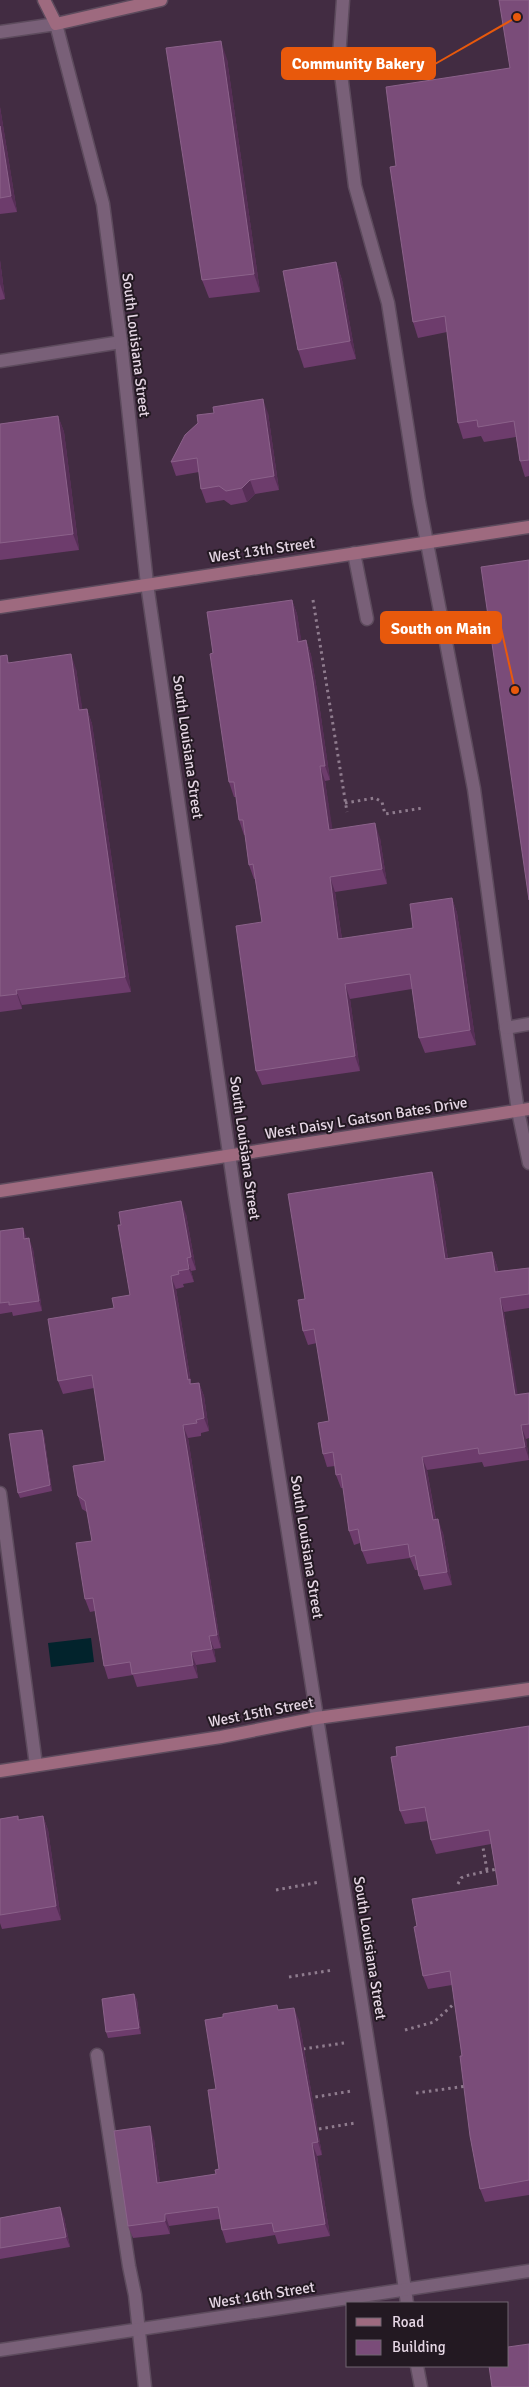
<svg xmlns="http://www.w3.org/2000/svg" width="529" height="2387" font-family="Signika,sans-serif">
<rect width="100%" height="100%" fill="#422c42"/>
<polygon fill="#02232c" points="91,1638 94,1662 51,1667 48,1643"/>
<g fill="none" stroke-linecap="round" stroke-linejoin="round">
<g stroke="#5d4b5d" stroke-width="15">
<g id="lane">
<polyline points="343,0 339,58 355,186 388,303 419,501 474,789 506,1028 518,1111 529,1163"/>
<polyline points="0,361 121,342"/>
<polyline points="354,553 367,619"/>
<polyline points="506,1028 529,1024"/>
<polyline points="0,1493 36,1765"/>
<polyline points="97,2055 129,2266 135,2295 145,2387"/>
</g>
</g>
<g stroke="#5d4b5d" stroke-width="15">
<g id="street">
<polyline points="0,32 56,24 103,204 121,342 147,584 235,1195 380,2119 407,2303"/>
<polyline points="0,2350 529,2271"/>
<polyline points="417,2366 421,2387"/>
</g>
</g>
<g stroke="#5d4b5d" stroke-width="15">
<g id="secondary">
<polyline points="44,0 56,24 161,0"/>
<polyline points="0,607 529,527"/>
<polyline points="0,1191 529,1109"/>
<polyline points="0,1771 221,1737 317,1718 529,1689"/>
</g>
</g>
<g stroke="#8f7c8e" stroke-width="3" stroke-dasharray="2.5 4" stroke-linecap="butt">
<polyline points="313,600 347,812"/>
<polyline points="345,803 375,798 382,802 385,814 423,808"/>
<polyline points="482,1842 487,1870"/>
<polyline points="458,1884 461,1878 465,1876 497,1869"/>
<polyline points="276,1890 320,1882"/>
<polyline points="289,1977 333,1970"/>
<polyline points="405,2030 434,2022 457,2001"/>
<polyline points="303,2049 344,2043"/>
<polyline points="416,2093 467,2086"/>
<polyline points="309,2098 352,2091"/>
<polyline points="319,2129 355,2123"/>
</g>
<use href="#lane" stroke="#796078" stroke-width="12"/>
<use href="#street" stroke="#796078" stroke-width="12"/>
<use href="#secondary" stroke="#9e6a7f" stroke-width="12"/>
</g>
<g fill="#6d3c6c">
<polygon points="529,0 529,476 525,477 520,461 516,437 484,442 481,436 463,439 458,423 447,332 418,338 413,322 396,166 510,68"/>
<polygon points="227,59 260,292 209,298 202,280"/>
<polygon points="0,107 17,212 0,214"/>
<polygon points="0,260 5,299 0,300"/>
<polygon points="336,262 342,280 356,359 304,368 298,350"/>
<polygon points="268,413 279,490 255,494 247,502 231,505 224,500 206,503 201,489 199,472 176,476 171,462"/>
<polygon points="58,416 64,432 79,550 0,560 0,424"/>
<polygon points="292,600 297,614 301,641 306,640 311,655 318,696 330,780 325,781 332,830 380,838 387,884 335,892 342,939 413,928 452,898 457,913 476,1045 425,1053 419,1038 412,989 350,999 360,1071 262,1085 256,1071 262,922 255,879 254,879 249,865 245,835 244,835 239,820 236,797 234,797 229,782 213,653"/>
<polygon points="0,656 10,663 76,669 82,709 87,709 92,724 131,992 22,1005 22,1009 0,1012"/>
<polygon points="432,1172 437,1186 448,1259 492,1252 497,1266 498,1271 529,1268 529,1308 504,1312 517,1394 529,1393 529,1438 526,1439 529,1460 484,1467 482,1462 427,1470 436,1520 443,1533 452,1585 424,1590 419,1576 418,1570 415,1570 410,1558 367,1564 362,1551 360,1543 354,1545 349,1531 343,1488 341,1488 336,1475 335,1466 327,1467 323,1454 329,1421 317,1343 308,1345 303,1331 305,1299"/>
<polygon points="186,1214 196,1270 191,1271 194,1282 183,1284 184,1287 176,1289 191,1383 192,1384 199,1383 204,1396 209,1431 201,1433 201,1436 188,1438 221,1648 214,1649 216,1662 196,1665 198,1678 137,1687 133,1675 108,1679 104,1666 95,1611 90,1612 85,1599 92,1541 87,1512 82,1509 78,1496 105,1461 94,1388 63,1394 58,1381 114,1308 130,1295"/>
<polygon points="0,1231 27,1239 33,1249 42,1311 13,1316 12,1312 0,1314"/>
<polygon points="42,1430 44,1435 52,1491 20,1498 18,1493"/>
<polygon points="529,1726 529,2195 485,2202 480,2189 452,1985 428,1989 423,1976 417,1926 498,1885 491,1844 436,1854 431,1840 428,1821 405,1824 400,1811 397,1756"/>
<polygon points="18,1816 19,1820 43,1816 48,1830 61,1920 2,1929 0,1923 0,1819"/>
<polygon points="134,1994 137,2000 141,2034 108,2038 106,2032"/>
<polygon points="279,2010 299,2020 322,2155 317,2156 330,2236 278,2244 275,2235 226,2243 222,2230 220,2219 169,2226 170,2234 133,2238 128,2226 154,2139 160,2183 216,2174 219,2169 216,2089"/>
<polygon points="64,2217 70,2247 0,2259 0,2218"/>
</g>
<g fill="#562e56">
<polygon points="221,41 227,59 260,292 254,274"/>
<polygon points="0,107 17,212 11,196 0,126"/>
<polygon points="0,260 5,299 0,284"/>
<polygon points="336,262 342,280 356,359 350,341"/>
<polygon points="263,399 268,413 279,490 274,476"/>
<polygon points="58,416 64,432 79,550 73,534"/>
<polygon points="250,480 255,494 247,502 242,488"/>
<polygon points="292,600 297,614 304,656 298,642"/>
<polygon points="306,640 311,655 318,696 330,780 325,766"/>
<polygon points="71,654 76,669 85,725 79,710"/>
<polygon points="87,709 92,724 131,992 125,977"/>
<polygon points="320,766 325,781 335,845 329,830"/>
<polygon points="375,823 380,838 387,884 382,869"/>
<polygon points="330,877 335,892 344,954 338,939"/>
<polygon points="452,898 457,913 476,1045 470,1030"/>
<polygon points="345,984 350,999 360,1071 355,1056"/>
<polygon points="16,990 22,1005 22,1009 17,994"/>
<polygon points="432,1172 437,1186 450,1273 445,1259"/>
<polygon points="181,1201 186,1214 196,1270 191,1257"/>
<polygon points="23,1228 27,1238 28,1250 24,1239"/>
<polygon points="29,1238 33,1249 42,1311 39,1301"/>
<polygon points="492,1252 497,1266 500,1285 495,1272"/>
<polygon points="187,1258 191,1271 194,1282 189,1269"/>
<polygon points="171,1276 176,1289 191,1383 195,1392 188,1380"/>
<polygon points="500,1298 504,1312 520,1408 515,1395"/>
<polygon points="199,1383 204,1396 209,1431 204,1418"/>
<polygon points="183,1425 188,1438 221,1648 217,1635"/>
<polygon points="521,1425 526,1439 529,1459 525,1447"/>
<polygon points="42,1430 44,1435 52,1491 50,1485"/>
<polygon points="422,1457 427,1470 438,1534 433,1520"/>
<polygon points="438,1519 443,1533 452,1585 447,1572"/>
<polygon points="209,1636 214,1649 216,1662 212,1649"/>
<polygon points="191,1652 196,1665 198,1678 193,1665"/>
<polygon points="43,1816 48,1830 61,1920 56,1906"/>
<polygon points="134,1994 137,2000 141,2034 139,2028"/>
<polygon points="294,2008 299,2020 322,2155 318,2142"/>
<polygon points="150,2126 154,2139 162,2196 157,2183"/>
<polygon points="312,2143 317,2156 330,2236 325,2224"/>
<polygon points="60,2207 64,2217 70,2247 66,2237"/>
<polygon points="165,2214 169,2226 170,2234 165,2221"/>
</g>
<g fill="#7a4c79" stroke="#8b628a">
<polygon points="499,0 529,0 529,460 520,461 514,421 478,427 477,420 458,423 445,316 413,322 390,167 396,166 386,87 510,68"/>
<polygon points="221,41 254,274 202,280 166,48"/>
<polygon points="0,126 11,196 0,198"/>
<polygon points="336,262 350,341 298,350 283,271"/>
<polygon points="263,399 274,476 250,480 242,488 226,491 219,486 201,489 197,458 171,462 185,435 198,423 197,415 214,413 213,407"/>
<polygon points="58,416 73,534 0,543 0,424"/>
<polygon points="529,560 529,900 481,567"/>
<polygon points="292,600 298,642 306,640 313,681 325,766 320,766 329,830 375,823 382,869 330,877 338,939 413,928 410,904 452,898 470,1030 419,1038 410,974 345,984 355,1056 256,1071 236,926 262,922 253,864 249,865 243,820 239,820 234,782 229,782 210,654 213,653 207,612"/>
<polygon points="71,654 79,710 87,709 125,977 16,990 17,994 0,996 0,656 7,655 8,663"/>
<polygon points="432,1172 445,1259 492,1252 495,1272 529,1268 529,1294 500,1298 515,1395 529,1393 529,1424 521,1425 525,1447 479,1454 478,1448 422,1457 433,1520 438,1519 447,1572 419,1576 415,1555 410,1557 408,1544 362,1551 358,1529 349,1531 341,1474 336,1475 333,1452 323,1454 318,1423 329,1421 314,1329 303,1331 298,1300 305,1299 288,1194"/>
<polygon points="181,1201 191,1257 187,1258 189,1269 178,1271 179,1274 171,1276 188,1380 190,1379 190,1384 199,1383 204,1418 196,1420 197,1423 183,1425 217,1635 209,1636 212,1649 191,1652 193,1665 132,1674 130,1662 104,1666 93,1598 85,1599 76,1543 92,1541 85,1501 78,1496 73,1466 105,1461 92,1375 58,1381 48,1319 114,1308 112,1298 130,1295 118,1225 121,1225 119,1212"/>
<polygon points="23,1228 24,1239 29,1238 39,1301 9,1305 9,1302 0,1303 0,1231"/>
<polygon points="42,1430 50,1485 18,1493 9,1434"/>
<polygon points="529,1726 529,2180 480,2189 470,2136 460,2056 462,2056 450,1971 423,1976 414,1927 417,1926 412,1899 498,1885 489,1830 431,1840 425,1807 400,1811 391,1757 397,1756 396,1747"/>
<polygon points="18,1816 18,1820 43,1816 56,1906 0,1915 0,1819"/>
<polygon points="134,1994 139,2028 106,2032 102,1999"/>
<polygon points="277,2005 278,2010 294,2008 318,2142 312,2143 325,2224 274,2232 272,2223 222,2230 218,2207 165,2214 165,2221 128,2226 114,2131 150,2126 157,2183 216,2174 215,2170 219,2169 208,2090 216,2089 205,2020 223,2017 223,2014"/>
<polygon points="60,2207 66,2237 0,2248 0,2218"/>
<polygon points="529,2344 529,2387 492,2387 489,2366 508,2366 508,2347"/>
</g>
<g text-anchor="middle" stroke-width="4" stroke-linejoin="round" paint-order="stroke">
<g font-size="15" fill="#e6d7e5" stroke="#231922">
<text transform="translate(136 345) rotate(83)" y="5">South Louisiana Street</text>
<text transform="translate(262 550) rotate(-8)" y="5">West 13th Street</text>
<text transform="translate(188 747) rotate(82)" y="5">South Louisiana Street</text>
<text transform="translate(366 1118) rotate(-9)" y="5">West Daisy L Gatson Bates Drive</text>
<text transform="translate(245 1148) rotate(82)" y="5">South Louisiana Street</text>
<text transform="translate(307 1547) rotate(81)" y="5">South Louisiana Street</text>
<text transform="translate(261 1712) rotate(-11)" y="5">West 15th Street</text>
<text transform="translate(370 1948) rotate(81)" y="5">South Louisiana Street</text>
<text transform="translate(262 2295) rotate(-9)" y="5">West 16th Street</text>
</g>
</g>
<path fill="none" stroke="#e8590c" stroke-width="2" d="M517 17L435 64M515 690L501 628"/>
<g fill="#e8590c" stroke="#231922" stroke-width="2">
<circle cx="517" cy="17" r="5"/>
<circle cx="515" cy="690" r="5"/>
</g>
<g fill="#e8590c" stroke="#e8590c" stroke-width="2">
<rect x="282" y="48" width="153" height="31" rx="5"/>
<rect x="381" y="612" width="120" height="31" rx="5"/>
</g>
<g font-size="16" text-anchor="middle" font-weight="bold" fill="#fff">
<text x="358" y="69">Community Bakery</text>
<text x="441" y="634">South on Main</text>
</g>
<rect x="346" y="2302" width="162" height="65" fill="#231922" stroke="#716570"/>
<rect x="356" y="2318" width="25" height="8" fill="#9e6a7f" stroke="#716570"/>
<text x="392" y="2327" font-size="15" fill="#e6d7e5">Road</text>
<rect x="356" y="2340" width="25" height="15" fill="#7a4c79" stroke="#716570"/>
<text x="392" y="2352" font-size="15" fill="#e6d7e5">Building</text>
</svg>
